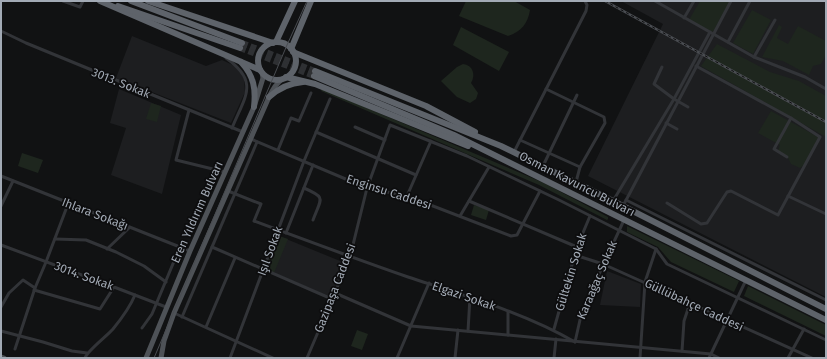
<svg xmlns="http://www.w3.org/2000/svg" width="827" height="359" font-family="'Fira Sans',sans-serif">
<rect width="100%" height="100%" fill="#111213"/>
<g fill="#1d1e20">
<polygon points="621,1 826,1 826,297 588,176 663,24"/>
<polygon points="132,36 206,66 222,60 235,66 241,74 244,79 245,92 231,123 116,78"/>
<polygon points="119,89 181,115 162,194 111,175 126,128 110,123"/>
<polygon points="279,236 345,263 331,297 265,269"/>
<polygon points="607,271 641,284 640,307 600,305"/>
</g>
<g fill="#1e261e">
<path d="M466,1H514L530,10C528,23 521,32 508,36L459,16Z"/>
<polygon points="700,1 730,1 713,32 689,20"/>
<polygon points="752,10 771,20 753,54 733,43"/>
<polygon points="779,25 782,27 777,38 788,44 798,26 826,41 826,55 821,64 813,66 809,75 783,61 762,57"/>
<polygon points="461,27 509,52 499,71 453,45"/>
<polygon points="717,44 770,72 799,81 826,96 826,137 701,66"/>
<path d="M463,64C473,65 476,75 471,83L478,93L476,99L470,103L457,97L441,81L457,67Z"/>
<polygon points="322,89 544,183 608,217 608,219 607,220 539,185 321,91"/>
<polygon points="151,103 161,106 157,122 146,119"/>
<polygon points="771,111 820,138 804,165 800,168 791,164 787,156 778,151 780,145 758,133"/>
<polygon points="22,153 43,160 38,173 18,166"/>
<polygon points="474,205 489,210 486,220 471,215"/>
<polygon points="627,226 739,281 734,292 671,262 658,247 627,232"/>
<polygon points="279,236 288,239 274,273 265,269"/>
<polygon points="748,286 826,325 826,336 744,296"/>
<polygon points="357,330 368,334 362,350 351,346"/>
</g>
<g fill="none" stroke-linecap="round" stroke-linejoin="round">
<g stroke="#2e3033" stroke-width="6" stroke-dasharray="6 3" stroke-linecap="butt">
<polyline points="242,43 315,71"/>
<polyline points="240,48 314,76"/>
</g>
<g stroke="#323438" stroke-width="3">
<polyline points="63,1 80,7 83,1"/>
<polyline points="655,1 754,57 805,77 826,89"/>
<polyline points="684,18 694,1"/>
<polyline points="1,31 26,43 243,132"/>
<polyline points="728,42 750,1"/>
<polyline points="754,57 775,20"/>
<path d="M226,58C260,82 245,96 232,128"/>
<polyline points="662,67 654,84 674,99 688,107"/>
<polyline points="546,89 604,117 605,123 580,167 576,182"/>
<polyline points="189,110 176,160 225,172"/>
<polyline points="666,123 677,129"/>
<polyline points="355,127 385,140"/>
<polyline points="316,132 416,175"/>
<polyline points="251,139 367,188 407,196 511,236 517,235 540,191"/>
<polyline points="520,140 580,167"/>
<polyline points="278,150 291,118 299,121 311,93"/>
<polyline points="514,152 586,11 587,5 585,1"/>
<polyline points="787,157 774,149 791,118"/>
<polyline points="543,166 577,95"/>
<polyline points="1,176 190,251"/>
<path d="M304,188C327,198 321,198 313,220"/>
<path d="M228,191L261,204L254,221C305,240 356,259 408,277C463,295 525,313 575,342"/>
<polyline points="407,196 431,141"/>
<polyline points="788,196 826,214"/>
<polyline points="626,200 826,300"/>
<polyline points="469,201 577,247"/>
<polyline points="613,201 674,99 710,32"/>
<polyline points="667,203 701,224 707,223 727,192 731,191 778,215 820,137 791,118 696,66"/>
<polyline points="1,206 13,181"/>
<polyline points="623,206 731,1"/>
<polyline points="460,216 489,167"/>
<polyline points="286,233 313,165"/>
<polyline points="55,239 86,240 116,252 144,266 166,282"/>
<polyline points="1,245 114,287 166,307"/>
<polyline points="212,247 332,299"/>
<polyline points="107,249 129,228"/>
<polyline points="575,255 603,264 812,358"/>
<polyline points="34,290 100,309 114,287"/>
<polyline points="335,293 411,326 711,354 719,358"/>
<polyline points="1,307 9,293 23,280 35,288"/>
<polyline points="174,313 273,358"/>
<polyline points="182,317 257,142"/>
<polyline points="206,327 235,258"/>
<polyline points="142,328 152,314 180,247"/>
<polyline points="554,329 577,247 590,216"/>
<polyline points="1,331 43,342 72,351 87,353"/>
<polyline points="468,331 470,297"/>
<polyline points="508,335 508,312"/>
<polyline points="575,342 582,311 624,220"/>
<polyline points="15,349 35,288 46,262 68,204"/>
<polyline points="682,351 684,321 690,303"/>
<path d="M85,358C87,351 107,336 113,329C122,318 130,307 135,295"/>
<polyline points="230,358 304,161 330,99"/>
<polyline points="307,358 350,257 367,188 390,125 467,156 559,200 656,249 667,264 826,340"/>
<polyline points="397,358 429,283"/>
<polyline points="455,358 458,330"/>
<polyline points="554,358 556,339"/>
<polyline points="640,358 645,282 656,249"/>
<polyline points="709,358 746,280"/>
<polyline points="788,358 804,329"/>
</g>
<g stroke="#4e5257" stroke-width="5">
<polyline points="1,357 4,358"/>
<polyline points="146,358 190,251 254,107 263,78 262,72"/>
<path d="M161,358L164,341L174,313L269,97C273,89 276,83 284,78"/>
</g>
<g stroke="#5e636a" stroke-width="6">
<polyline points="100,1 260,70"/>
<polyline points="131,1 242,43"/>
<polyline points="148,1 273,43"/>
<polyline points="118,6 240,48"/>
<polyline points="276,42 295,1"/>
<circle cx="277" cy="61" r="19"/>
<polyline points="291,49 311,1"/>
<polyline points="293,52 426,106 475,132"/>
<path d="M241,62C254,76 256,89 254,107"/>
<polyline points="315,71 501,146 613,201 826,309"/>
<polyline points="314,76 454,135 826,320"/>
<polyline points="286,77 315,84 468,146"/>
<path d="M269,97C279,88 290,83 303,82"/>
</g>
<polyline stroke="#494c51" stroke-width="1" points="154,358 287,45 307,1"/>
<g stroke="#494c51" stroke-width="2.5">
<polyline id="rail" points="605,1 826,122"/>
</g>
<use href="#rail" stroke="#0d0d0e" stroke-width="1" stroke-dasharray="3" stroke-linecap="butt"/>
</g>
<g text-anchor="middle" stroke-width="3.5" stroke-linejoin="round" paint-order="stroke">
<g font-size="12" fill="#a2aab5" stroke="#0d0d0e">
<text transform="translate(121 83) rotate(22)" y="4">3013. Sokak</text>
<text transform="translate(577 184) rotate(27)" y="4">Osman Kavuncu Bulvarı</text>
<text transform="translate(389 192) rotate(18)" y="4">Enginsu Caddesi</text>
<text transform="translate(197 212) rotate(-66)" y="4">Eren Yıldırım Bulvarı</text>
<text transform="translate(95 214) rotate(21)" y="4">Ihlara Sokağı</text>
<text transform="translate(270 251) rotate(-70)" y="4">Işıl Sokak</text>
<text transform="translate(571 272) rotate(-73)" y="4">Gültekin Sokak</text>
<text transform="translate(84 276) rotate(20)" y="4">3014. Sokak</text>
<text transform="translate(597 280) rotate(-67)" y="4">Karaağaç Sokak</text>
<text transform="translate(335 288) rotate(-69)" y="4">Gazipaşa Caddesi</text>
<text transform="translate(464 296) rotate(19)" y="4">Elgazi Sokak</text>
<text transform="translate(694 305) rotate(25)" y="4">Güllübahçe Caddesi</text>
</g>
</g>
<rect width="827" height="359" fill="none" stroke="#a2aab5" stroke-width="4"/>
</svg>
